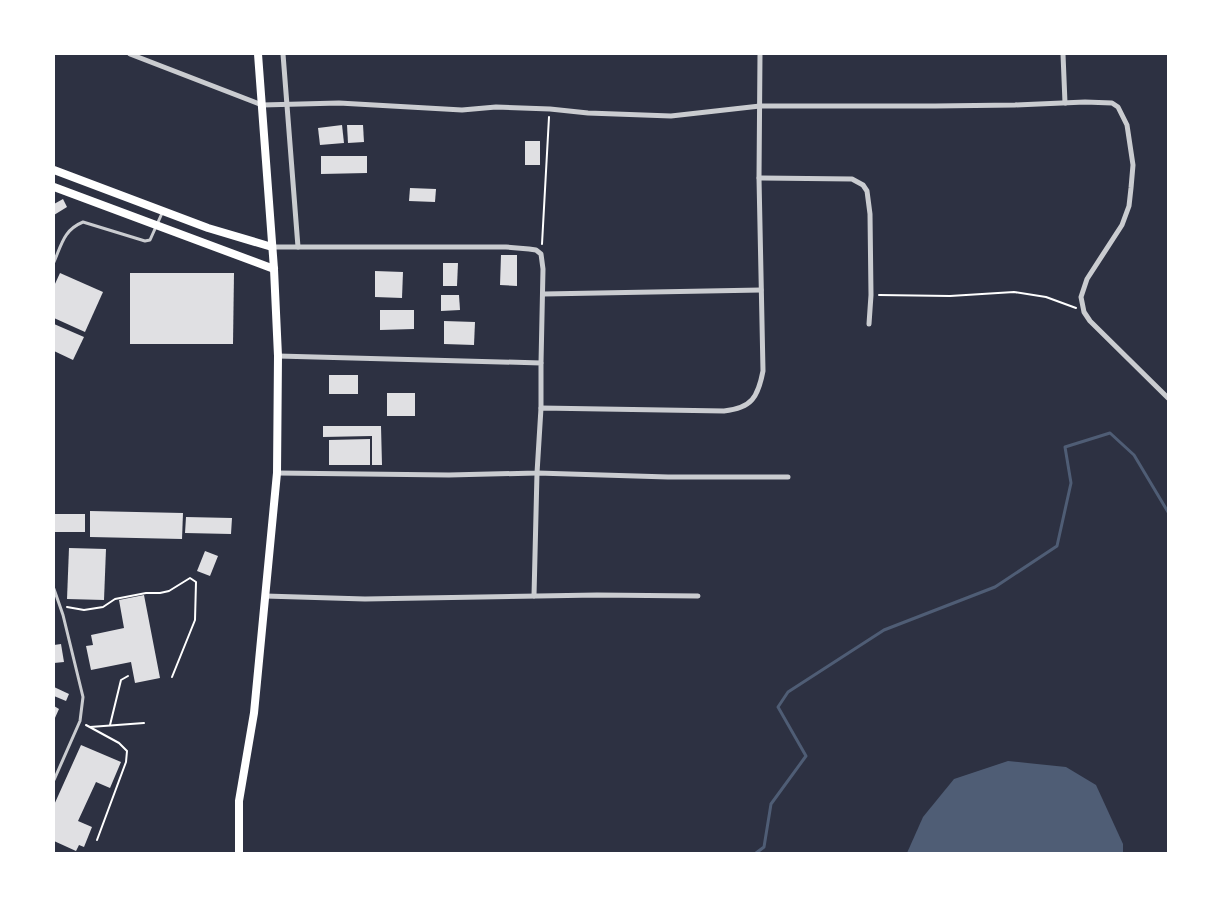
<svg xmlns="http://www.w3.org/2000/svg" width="1222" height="907" font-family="'Sofia Sans Condensed',sans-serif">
<rect width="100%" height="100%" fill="#2d3142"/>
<polygon fill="#4f5d75" points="1008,761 1066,767 1096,785 1123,844 1123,853 907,853 923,817 954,779"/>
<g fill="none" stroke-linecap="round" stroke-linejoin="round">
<polyline stroke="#4f5d75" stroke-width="3" points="756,853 764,847 771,804 806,756 778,707 788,692 884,630 995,587 1057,546 1071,483 1065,447 1110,433 1134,455 1168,512"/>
</g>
<g fill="#e0e0e3">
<polygon points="342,125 344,143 320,145 318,128"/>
<polygon points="347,125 363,125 364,142 348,143"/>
<rect x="525" y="141" width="15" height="24"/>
<polygon points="321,156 367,156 367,173 321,174"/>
<polygon points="410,188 436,189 435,202 409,201"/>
<polygon points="63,199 67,207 54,215 54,204"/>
<polygon points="501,255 517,255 517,286 500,285"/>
<polygon points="443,263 458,263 457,286 443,286"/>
<polygon points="375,271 403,272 402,298 375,297"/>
<polygon points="60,273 103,292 85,332 54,318 54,286"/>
<polygon points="130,273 234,273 233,344 130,344"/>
<polygon points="441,295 459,295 460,310 441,311"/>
<polygon points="380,310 414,310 414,329 380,330"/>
<polygon points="444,321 475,322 474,345 444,344"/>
<polygon points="54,324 84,337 73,360 54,351"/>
<rect x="329" y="375" width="29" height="19"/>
<rect x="387" y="393" width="28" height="23"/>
<polygon points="323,426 381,426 382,465 372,465 372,436 323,437"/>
<polygon points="370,439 370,465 329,465 329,440"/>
<polygon points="90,511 183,513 182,539 90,537"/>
<rect x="54" y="514" width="31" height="18"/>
<polygon points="186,517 232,518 231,534 185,533"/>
<polygon points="69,548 106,549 104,600 67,599"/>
<polygon points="205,551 218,556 210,576 197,571"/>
<polygon points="144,595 160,678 135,683 131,662 91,670 86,646 93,645 91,635 124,628 119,600"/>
<polygon points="61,644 64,662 54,663 54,645"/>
<polygon points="54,687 69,694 66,701 54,696"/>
<polygon points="54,706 59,709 54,720"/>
<polygon points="81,745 121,762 110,788 96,782 78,821 92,827 84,847 79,845 76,851 54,841 54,805"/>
</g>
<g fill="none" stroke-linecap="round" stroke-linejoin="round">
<g stroke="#fff" stroke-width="2">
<polyline points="542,244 549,117"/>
<polyline points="879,295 950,296 1014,292 1046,297 1076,308"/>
<polyline points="67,607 84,610 103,607 115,599 146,593 160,593 169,591 190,578 196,582 195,620 172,677"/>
<polyline points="86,725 119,743 127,751 126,762 97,840"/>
<polyline points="110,725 121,680 128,676"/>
<polyline points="90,727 144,723"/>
</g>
<g stroke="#caccd0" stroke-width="3">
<path d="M54,262C62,243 64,230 83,222L145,241L150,240L163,211"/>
<polyline points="54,589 63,615 83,697 80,721 54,780"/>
</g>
<g stroke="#caccd0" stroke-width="5">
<polyline points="130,54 262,105 339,103 462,110 496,107 550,109 588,113 671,116 760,106 935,106 1015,105 1085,102 1112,103 1118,107 1127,125 1133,165 1131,188 1129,206 1122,225 1087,279 1081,297 1084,312 1090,321 1168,398"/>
<polyline points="283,54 298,247"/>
<polyline points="1063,54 1065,103"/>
<polyline points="759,178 852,179 863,185 867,191 870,214 871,295 869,324"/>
<polyline points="272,247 506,247 529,249 536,250 541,254 543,269 541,363"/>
<polyline points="544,294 761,290"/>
<polyline points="278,356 541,363 541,408"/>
<path d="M277,473L449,475L537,473L541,408L724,411C752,408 758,397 763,371L759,178L760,54"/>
<polyline points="265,596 365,599 597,595 698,596"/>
<polyline points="534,596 537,473 668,477 788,477"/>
</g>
<g stroke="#fff" stroke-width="8">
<polyline points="54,170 208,228 272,247"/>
<polyline points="54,187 274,269"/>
<polyline points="239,853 239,801 254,713 277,473 278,356 274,269 258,54"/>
</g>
</g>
<rect width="1222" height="907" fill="none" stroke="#ffffff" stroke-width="110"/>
</svg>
